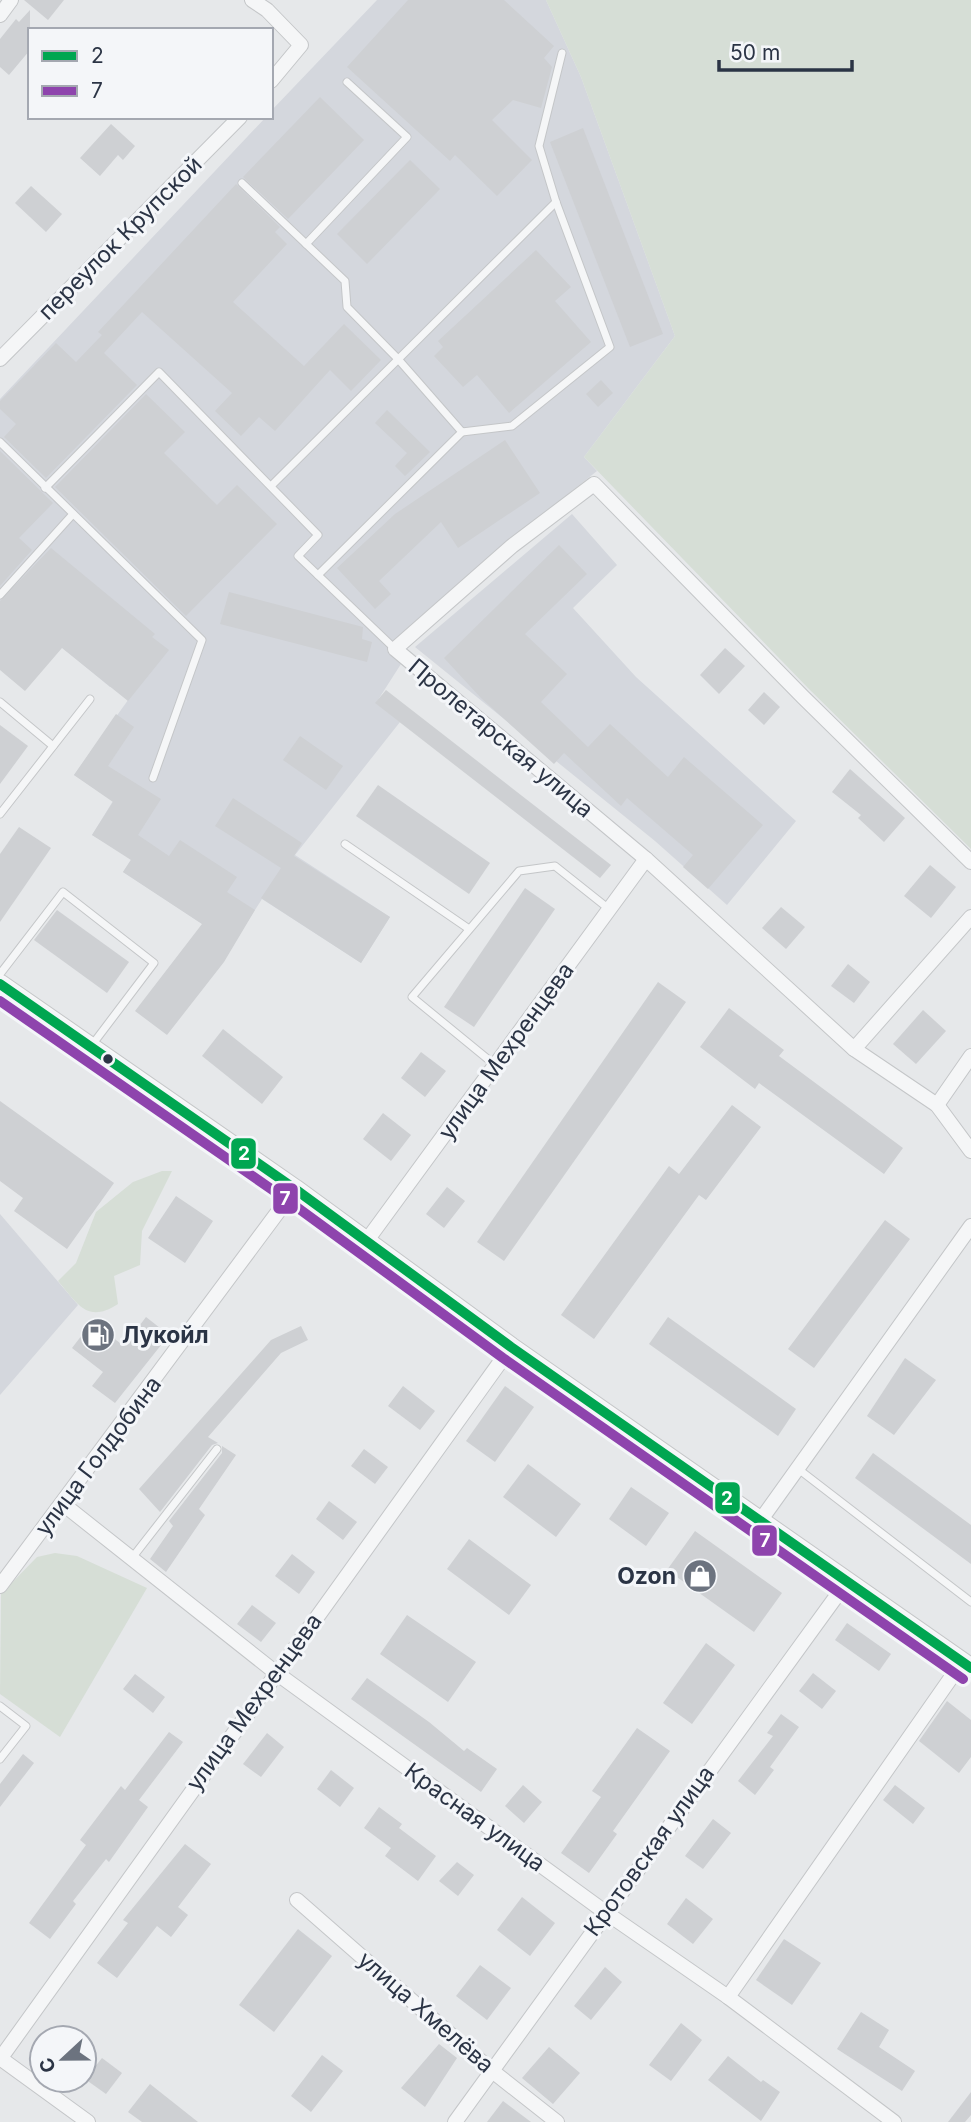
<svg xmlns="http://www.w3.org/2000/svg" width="971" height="2122" font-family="Inter,sans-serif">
<rect width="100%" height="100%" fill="#e6e8ea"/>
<g fill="#d4d7dd">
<polygon points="377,0 546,0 581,77 675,336 584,457 597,471 510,540 387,651 401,664 376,703 400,722 295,855 390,917 361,963 262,899 233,944 123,872 132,858 92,835 113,801 74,775 131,696 116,683 110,687 7,602 0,611 0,399 266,117 271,117 271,111"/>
<polygon points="572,514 617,565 573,608 636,677 796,821 727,905 655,841 415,647"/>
<polygon points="0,1214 78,1305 0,1395"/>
</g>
<g fill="#d6ded6">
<polygon points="546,0 971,0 971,849 809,689 584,457 675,336 581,77"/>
<path d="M162,1171H172L142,1231L140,1265L114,1276L118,1304C87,1324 78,1304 58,1281L76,1263L96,1212L133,1182Z"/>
<polygon points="55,1553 77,1556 147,1588 60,1737 0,1694 1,1594 37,1557"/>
</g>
<g fill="#ced0d3">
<polygon points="24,0 64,0 48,20"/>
<polygon points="408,0 504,0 554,46 544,58 552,67 541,108 513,100 492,120 532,160 497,196 455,155 450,161 347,67"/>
<polygon points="30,10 30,50 9,75 0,67 0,39 16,19 19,22"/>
<polygon points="320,97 364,140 288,219 243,177"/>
<polygon points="111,124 135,146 123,160 118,155 100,176 80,158"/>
<polygon points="583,128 663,334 630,347 550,142"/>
<polygon points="410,160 440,189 367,264 337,234"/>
<polygon points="236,184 280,227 275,232 287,244 233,302 304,366 344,324 381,360 351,391 330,370 275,431 259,417 241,436 215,411 232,393 142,312 104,353 137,385 46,478 4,437 16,424 0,409 0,401 56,343 76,362 102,335 98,332"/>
<polygon points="31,186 62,214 46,232 15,203"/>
<polygon points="536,250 571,287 555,301 591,342 509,413 477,375 463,387 434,356 443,347 438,341"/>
<polygon points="601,380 613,393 598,407 586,394"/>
<polygon points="146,394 185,432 164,453 217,505 237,485 277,524 186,616 55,487"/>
<polygon points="387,410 430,452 405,476 395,466 407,453 375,423"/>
<polygon points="505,440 540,493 458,548 441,522 379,581 391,594 375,609 337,568 395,514"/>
<polygon points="0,451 53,503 19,538 32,550 0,586"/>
<polygon points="559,545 587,574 525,634 567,674 541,702 588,747 610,724 668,777 684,757 763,825 708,889 683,867 693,855 627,798 621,806 564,753 554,764 481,698 444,658"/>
<polygon points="51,548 155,634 152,637 169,650 128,701 62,648 25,691 0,670 0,601"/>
<polygon points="229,592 363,627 362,639 372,642 367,662 220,624"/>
<polygon points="725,648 745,666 719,694 700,675"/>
<polygon points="386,690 611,865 600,878 375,703"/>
<polygon points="764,692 780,707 764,725 748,710"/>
<polygon points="116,714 134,727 108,766 161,799 138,835 169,856 180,840 237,877 227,892 255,910 224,962 167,1035 135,1011 202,924 123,872 131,860 92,835 113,802 74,775"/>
<polygon points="0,725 28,746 0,784"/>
<polygon points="300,736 343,766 326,790 283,760"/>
<polygon points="850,769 905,818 884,842 858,818 861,815 832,792"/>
<polygon points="378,785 490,863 469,894 356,816"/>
<polygon points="233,798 302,843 294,856 390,917 361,963 261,898 281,868 215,826"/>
<polygon points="19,827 51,848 0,922 0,854"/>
<polygon points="930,865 956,887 931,918 904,896"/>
<polygon points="525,888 555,909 474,1027 444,1007"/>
<polygon points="781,907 805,927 786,949 762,928"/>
<polygon points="57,910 129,962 107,993 34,940"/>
<polygon points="848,964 870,982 854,1003 831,986"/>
<polygon points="658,982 686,1002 504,1261 477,1242"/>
<polygon points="729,1008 784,1050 779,1056 903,1148 884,1174 759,1083 755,1089 700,1047"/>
<polygon points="923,1010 946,1031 916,1064 893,1044"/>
<polygon points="223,1029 283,1077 262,1104 202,1056"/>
<polygon points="421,1052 446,1071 425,1097 401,1078"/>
<polygon points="0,1101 114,1183 67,1249 14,1211 23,1198 0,1181"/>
<polygon points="732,1105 761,1127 706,1200 699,1195 594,1339 561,1315 669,1166 679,1174"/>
<polygon points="383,1113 411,1135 391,1161 363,1139"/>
<polygon points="447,1187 465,1201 444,1228 426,1214"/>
<polygon points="176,1196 213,1221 185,1263 148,1238"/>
<polygon points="885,1220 910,1239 814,1368 788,1349"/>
<polygon points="146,1317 169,1335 115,1403 92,1386 103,1372 72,1348 92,1322 124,1346"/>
<polygon points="668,1317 796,1409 778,1436 649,1344"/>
<polygon points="301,1326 308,1340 281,1353 208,1437 218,1443 212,1445 160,1512 139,1489 271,1340"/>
<polygon points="905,1358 936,1380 894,1435 867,1416"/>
<polygon points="403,1386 435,1411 420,1430 388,1406"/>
<polygon points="505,1386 534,1407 495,1462 466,1441"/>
<polygon points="222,1446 236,1455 199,1509 205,1515 166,1572 150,1559 173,1526 169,1521 222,1453"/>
<polygon points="364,1449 388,1467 375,1484 351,1466"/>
<polygon points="873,1453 971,1525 971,1564 855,1478"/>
<polygon points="528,1464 581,1504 556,1537 503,1497"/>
<polygon points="631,1487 669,1513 646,1546 609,1519"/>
<polygon points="329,1501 357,1522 343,1540 316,1519"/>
<polygon points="695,1531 782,1593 754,1632 667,1570"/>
<polygon points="469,1539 531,1585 509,1615 447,1569"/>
<polygon points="292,1554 315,1572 299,1594 275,1576"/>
<polygon points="252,1605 276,1623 261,1642 237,1624"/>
<polygon points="407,1615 476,1662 448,1702 380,1654"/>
<polygon points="847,1623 891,1654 879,1671 835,1640"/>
<polygon points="706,1643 735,1665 692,1724 663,1703"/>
<polygon points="813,1673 836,1691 822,1709 799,1691"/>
<polygon points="135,1674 165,1697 153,1713 123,1689"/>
<polygon points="367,1678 429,1722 464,1751 467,1748 497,1769 481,1792 351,1699"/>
<polygon points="947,1701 971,1720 971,1757 959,1773 919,1741"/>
<polygon points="781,1714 799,1727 770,1767 774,1770 755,1795 738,1781 773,1736 767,1733"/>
<polygon points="637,1728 670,1751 613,1831 617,1834 589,1873 561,1853 601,1797 592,1791"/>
<polygon points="169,1732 183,1742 139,1800 148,1807 109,1862 106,1859 73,1901 76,1904 50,1939 29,1923 86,1845 80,1840 121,1786 125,1790"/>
<polygon points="267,1733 284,1747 261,1777 243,1764"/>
<polygon points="23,1754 34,1763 0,1807 0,1784"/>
<polygon points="331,1770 354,1788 340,1807 317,1789"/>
<polygon points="523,1785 542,1802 524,1823 505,1806"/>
<polygon points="895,1785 925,1808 913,1824 883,1800"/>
<polygon points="379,1807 402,1824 399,1828 436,1856 418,1881 385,1856 391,1848 364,1828"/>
<polygon points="713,1819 731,1833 703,1869 685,1856"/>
<polygon points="185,1844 211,1864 178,1907 188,1915 171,1937 157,1926 117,1978 97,1963 128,1923 123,1920"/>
<polygon points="457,1862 474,1875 458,1896 439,1881"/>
<polygon points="522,1897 555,1923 530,1956 497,1930"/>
<polygon points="686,1898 713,1919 693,1944 667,1924"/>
<polygon points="298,1929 332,1956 274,2032 239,2005"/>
<polygon points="784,1939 821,1963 792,2005 756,1980"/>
<polygon points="480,1965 511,1988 487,2020 456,1996"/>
<polygon points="605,1967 622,1982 591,2020 574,2006"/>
<polygon points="861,2012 889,2030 879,2047 915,2071 902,2091 837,2049"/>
<polygon points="681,2023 702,2040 671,2081 649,2065"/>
<polygon points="439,2044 457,2058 425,2107 401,2088"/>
<polygon points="549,2047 580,2073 553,2104 522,2078"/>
<polygon points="322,2055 343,2071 311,2112 291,2096"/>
<polygon points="728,2056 761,2082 763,2080 780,2092 761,2121 708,2080"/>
<polygon points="102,2058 122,2073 106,2094 85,2079"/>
<polygon points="150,2084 198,2122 142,2122 128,2112"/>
<polygon points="971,2092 971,2115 965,2122 948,2122"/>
<polygon points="503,2101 531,2122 487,2122"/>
</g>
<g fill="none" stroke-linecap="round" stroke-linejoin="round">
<g stroke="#c4c6c8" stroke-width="9">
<g id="lane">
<polyline points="242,183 345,281 347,307 398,359 462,432 512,426 610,347 556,202 539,146 562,53"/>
<polyline points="306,244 407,137 347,82"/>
<polyline points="0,442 202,640 153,778"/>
<polyline points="271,486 556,202"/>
<polyline points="45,488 159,372 318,535 298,556 395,649"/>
<polyline points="318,575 462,432"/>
<polyline points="0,595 73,514"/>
<polyline points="0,702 53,746"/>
<polyline points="0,814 90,699"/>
<polyline points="345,844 469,929"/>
<polyline points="0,974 63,892 154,963 92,1045"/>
<polyline points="495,1065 412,997 519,871 555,866 609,909"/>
<polyline points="797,1468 971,1602"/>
<polyline points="132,1558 217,1449"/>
<polyline points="0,1706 26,1726 0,1759"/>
</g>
</g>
<g stroke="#c4c6c8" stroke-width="16">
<g id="street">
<polyline points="252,0 267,10 301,45 271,81"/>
<polyline points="0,15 11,0"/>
<polyline points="0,359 240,117"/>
<polyline points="971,862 803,697 594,484 512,546 395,649 646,859 854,1049 937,1105 971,1151"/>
<polyline points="854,1049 971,917"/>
<polyline points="937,1105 971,1056"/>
<polyline points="365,1243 646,859"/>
<polyline points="63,1504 275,1672 605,1912 728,1997 894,2122"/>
<polyline points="760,1521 971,1226"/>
<polyline points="0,1586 295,1189"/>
<polyline points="297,1900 491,2070 557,2122"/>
<polyline points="728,1997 962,1662"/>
<polyline points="0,2058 88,2122"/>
<polyline points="0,2059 511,1347"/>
<polyline points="455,2122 846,1583"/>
</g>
</g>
<g stroke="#c4c6c8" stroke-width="21">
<polyline id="secondary" points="0,984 295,1189 511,1347 971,1668"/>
</g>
<use href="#lane" stroke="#f5f6f7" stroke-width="7"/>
<use href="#street" stroke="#f5f6f7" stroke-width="14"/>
<use href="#secondary" stroke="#f8f8f8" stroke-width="19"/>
<g stroke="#f4f6f9" stroke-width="16">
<polyline id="bus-1" points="0,984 295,1189 511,1347 971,1668"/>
</g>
<g stroke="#f4f6f9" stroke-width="16">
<polyline id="bus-2" points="0,1001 287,1200 503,1358 963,1679"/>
</g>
<use href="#bus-1" stroke="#00a651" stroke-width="10"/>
<use href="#bus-2" stroke="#8e44ad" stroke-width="10"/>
</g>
<defs>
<g id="fuel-disc" transform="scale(1.75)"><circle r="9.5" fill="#6c737f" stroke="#f4f6f9"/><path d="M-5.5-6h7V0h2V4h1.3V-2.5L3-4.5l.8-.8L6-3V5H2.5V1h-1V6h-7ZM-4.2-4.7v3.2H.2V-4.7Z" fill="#fff"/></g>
<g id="shop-disc" transform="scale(1.75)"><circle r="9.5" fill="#6c737f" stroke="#f4f6f9"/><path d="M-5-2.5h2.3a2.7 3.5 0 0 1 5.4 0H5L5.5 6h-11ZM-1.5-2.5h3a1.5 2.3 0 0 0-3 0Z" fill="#fff"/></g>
</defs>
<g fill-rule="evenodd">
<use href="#fuel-disc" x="98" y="1335"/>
<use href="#shop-disc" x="700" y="1576"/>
</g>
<circle fill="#2b3445" stroke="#f4f6f9" stroke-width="2.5" cx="108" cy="1059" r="6"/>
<g text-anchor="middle" stroke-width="6" stroke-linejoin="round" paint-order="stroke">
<g font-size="23" fill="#2b3445" stroke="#f4f6f9">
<text transform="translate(120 238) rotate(-45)" y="8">переулок Крупской</text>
<text transform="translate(501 738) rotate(40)" y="8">Пролетарская улица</text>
<text transform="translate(506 1051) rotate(-54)" y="8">улица Мехренцева</text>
<text transform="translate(98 1456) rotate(-53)" y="8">улица Голдобина</text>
<text transform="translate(254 1702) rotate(-54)" y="8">улица Мехренцева</text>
<text transform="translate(475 1817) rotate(36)" y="8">Красная улица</text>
<text transform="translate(649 1851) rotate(-54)" y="8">Кротовская улица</text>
<text transform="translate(426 2012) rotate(41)" y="8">улица Хмелёва</text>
</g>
<g font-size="23" font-weight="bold" fill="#2b3445" stroke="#f4f6f9" text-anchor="start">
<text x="122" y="1343">Лукойл</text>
<text x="676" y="1584" text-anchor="end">Ozon</text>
</g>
</g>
<g stroke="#f4f6f9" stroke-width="2.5">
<rect x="230" y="1137" width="27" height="33" rx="7" fill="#00a651"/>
<rect x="272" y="1182" width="27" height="33" rx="7" fill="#8e44ad"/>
<rect x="714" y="1481" width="27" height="34" rx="7" fill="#00a651"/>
<rect x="751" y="1524" width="27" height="33" rx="7" fill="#8e44ad"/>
</g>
<g font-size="19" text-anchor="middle" font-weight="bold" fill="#fff">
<text x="244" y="1160">2</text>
<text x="285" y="1205">7</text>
<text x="727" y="1505">2</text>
<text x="765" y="1547">7</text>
</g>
<rect x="28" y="28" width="245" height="91" fill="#f4f6f9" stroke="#a4a8b1" stroke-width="2"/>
<rect x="42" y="51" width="35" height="10" fill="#00a651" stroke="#a4a8b1" stroke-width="2"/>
<text x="91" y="63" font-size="21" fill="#2b3445">2</text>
<rect x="42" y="86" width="35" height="10" fill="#8e44ad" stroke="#a4a8b1" stroke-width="2"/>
<text x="91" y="98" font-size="21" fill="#2b3445">7</text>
<g transform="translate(63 2059) rotate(248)"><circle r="33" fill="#f4f6f9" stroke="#a4a8b1" stroke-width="2"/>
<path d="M0-5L12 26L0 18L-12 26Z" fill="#6c737f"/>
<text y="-10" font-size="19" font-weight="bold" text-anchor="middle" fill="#2b3445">С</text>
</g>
<path d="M719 60v10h133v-10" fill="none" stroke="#2b3445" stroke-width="3.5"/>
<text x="730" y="60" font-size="21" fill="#2b3445" stroke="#f4f6f9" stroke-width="5" paint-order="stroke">50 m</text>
</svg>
